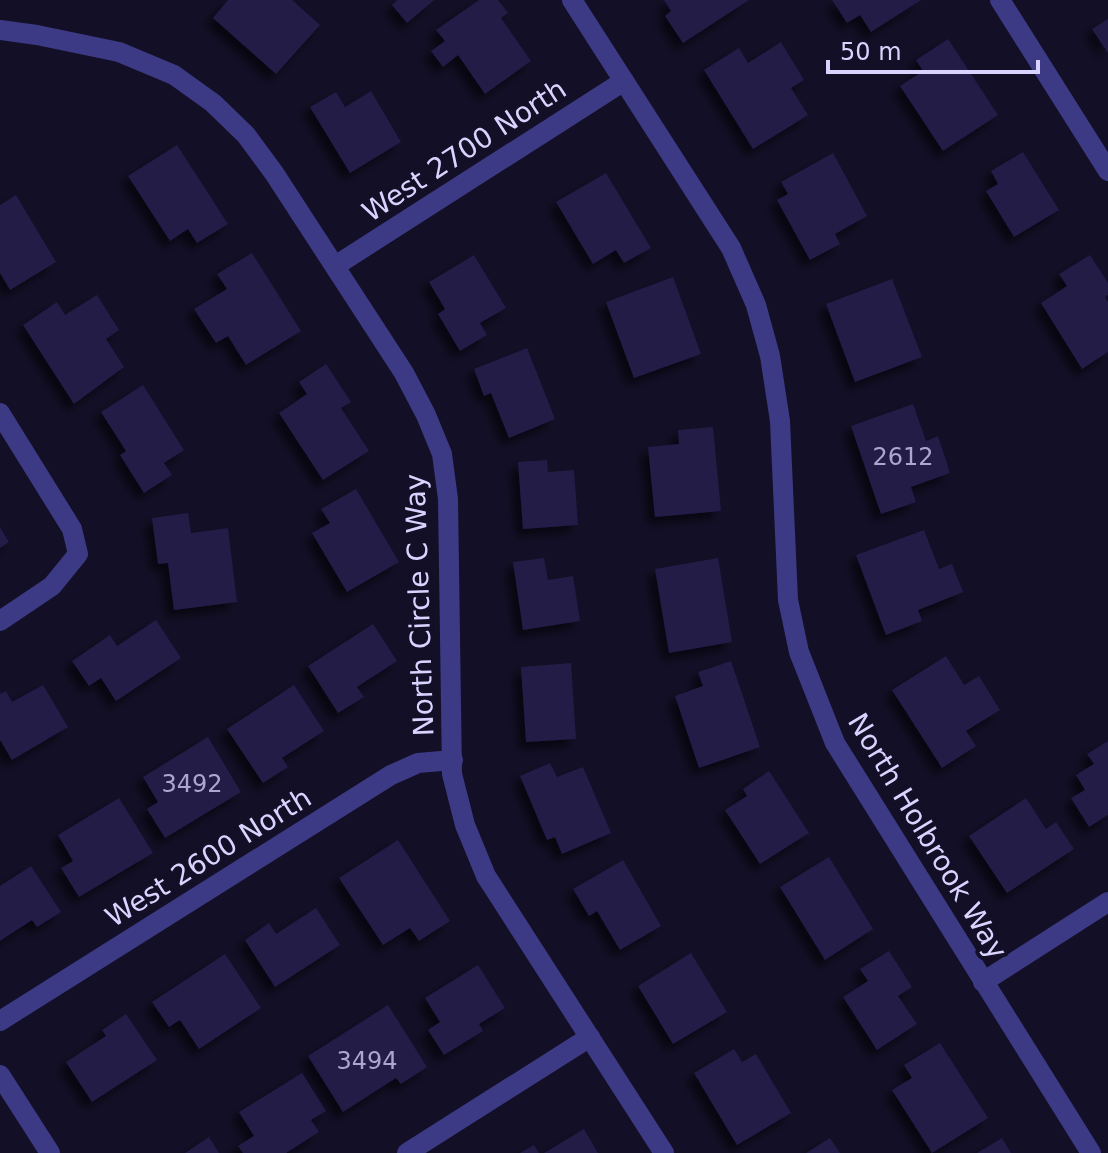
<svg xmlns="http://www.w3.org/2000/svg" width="1108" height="1153" font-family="'DejaVu Sans',sans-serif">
<defs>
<filter id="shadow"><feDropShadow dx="-7" dy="7" stdDeviation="4" flood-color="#0009"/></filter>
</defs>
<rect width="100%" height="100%" fill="#130f26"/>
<g fill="#241b47" filter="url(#shadow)">
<polygon points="228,0 292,0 320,25 276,74 213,18"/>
<polygon points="397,0 434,0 407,23 392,5"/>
<polygon points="479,0 498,0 508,13 501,18 531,61 485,94 458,55 443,67 431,51 445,41 436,30"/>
<polygon points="664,0 749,0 683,43 665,16 671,11"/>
<polygon points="832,0 921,0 871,32 860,15 847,23"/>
<polygon points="1108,19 1108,53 1092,29"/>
<polygon points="948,39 998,115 943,151 900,86 923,71 916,60"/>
<polygon points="781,42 804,80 791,88 808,115 753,149 704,70 739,48 748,63"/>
<polygon points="371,91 401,142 350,173 310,107 336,92 345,107"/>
<polygon points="177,145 228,224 197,243 188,229 170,241 128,176"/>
<polygon points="1023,152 1059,210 1014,237 986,191 998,184 991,171"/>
<polygon points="833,153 867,216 835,234 840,244 810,260 777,200 788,194 781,182"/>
<polygon points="606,173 651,248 624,263 616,250 593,264 556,202"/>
<polygon points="16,195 56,262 10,290 0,273 0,205"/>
<polygon points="252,253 301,331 246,365 228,336 216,343 194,309 227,289 217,274"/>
<polygon points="474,255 506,308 480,323 487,335 460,351 438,314 445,309 429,282"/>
<polygon points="1090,255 1108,283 1108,295 1105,297 1108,302 1108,352 1082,369 1041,303 1067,286 1059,274"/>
<polygon points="673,277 701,354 634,378 606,302"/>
<polygon points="892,279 922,357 855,382 826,304"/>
<polygon points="97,295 119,330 106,339 124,367 74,404 23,325 57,302 65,315"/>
<polygon points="527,348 555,419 509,438 491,393 484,396 474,369"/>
<polygon points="326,364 351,402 341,408 369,451 323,480 279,413 307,394 299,382"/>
<polygon points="143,385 184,450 164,463 172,475 144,493 120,455 126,451 101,412"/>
<polygon points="913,404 926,441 938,436 950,473 911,487 916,502 881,514 851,426"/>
<polygon points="713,427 721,511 655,517 648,447 679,444 678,430"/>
<polygon points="547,460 548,472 574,470 578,525 523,529 518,462"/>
<polygon points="356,489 399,562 347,592 312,533 330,523 321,509"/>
<polygon points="188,513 191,533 228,528 237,602 174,610 168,563 158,564 152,518"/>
<polygon points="0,527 9,542 0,548"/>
<polygon points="924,530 939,569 952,564 963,592 918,610 922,621 886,635 856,555"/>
<polygon points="544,558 548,580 573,576 580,621 523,630 513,562"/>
<polygon points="718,558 732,642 669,653 655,569"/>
<polygon points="156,620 181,658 116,701 101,678 89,686 72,661 110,635 117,646"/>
<polygon points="373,624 397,661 357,687 364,697 338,713 308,666"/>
<polygon points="946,656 964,685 979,676 1000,710 966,731 976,746 942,768 892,690"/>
<polygon points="731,661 760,747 699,768 675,696 703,686 698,672"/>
<polygon points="571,663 576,739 526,742 521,667"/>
<polygon points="43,685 68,727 12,760 0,740 0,694 6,691 12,702"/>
<polygon points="294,685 324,731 282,758 288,767 263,783 227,729"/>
<polygon points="208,737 241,792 165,838 147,809 158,802 143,777"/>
<polygon points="1108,741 1108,815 1089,827 1071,798 1085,790 1076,775 1094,764 1087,754"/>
<polygon points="550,763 557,777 583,767 611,833 562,854 555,837 547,840 520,776"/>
<polygon points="769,771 809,833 760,864 725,810 747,796 743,789"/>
<polygon points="119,798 153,853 79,897 61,868 73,861 58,835"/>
<polygon points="1026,798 1046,829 1056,822 1074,849 1007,893 969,836"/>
<polygon points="398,840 450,921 419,941 410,928 383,945 339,878"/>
<polygon points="829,857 873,929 825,960 780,887"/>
<polygon points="623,860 661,926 620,950 597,911 589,916 573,889"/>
<polygon points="31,866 61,912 37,927 32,920 0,941 0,886"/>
<polygon points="316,908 340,945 275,987 245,940 269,923 276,934"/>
<polygon points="889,951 912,987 898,996 917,1024 877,1050 843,997 868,981 860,969"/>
<polygon points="691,953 727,1012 673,1044 638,986"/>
<polygon points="225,954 261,1008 199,1049 180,1020 169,1027 152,1002"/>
<polygon points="478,965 505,1008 479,1024 483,1031 444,1055 428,1030 440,1022 425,998"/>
<polygon points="388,1005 427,1067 401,1084 396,1078 343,1112 308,1056"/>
<polygon points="126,1014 157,1060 92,1102 66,1062 106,1036 102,1030"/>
<polygon points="940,1043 988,1118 932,1153 892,1090 912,1078 904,1065"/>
<polygon points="734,1049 742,1062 756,1054 791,1113 737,1145 694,1073"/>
<polygon points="302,1073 326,1111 311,1120 319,1132 286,1153 243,1153 238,1146 254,1136 239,1112"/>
<polygon points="584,1129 598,1153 544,1153"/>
<polygon points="209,1137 219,1153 185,1153"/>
<polygon points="830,1138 840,1153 806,1153"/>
<polygon points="1002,1138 1011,1153 977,1153"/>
<polygon points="534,1145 539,1153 520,1153"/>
</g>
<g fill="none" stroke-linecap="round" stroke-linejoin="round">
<g stroke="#3d3a85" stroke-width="20">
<polyline points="572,0 731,248 756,305 770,356 780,421 788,600 799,652 835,743 1091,1153"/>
<polyline points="1000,0 1108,171"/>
<polyline points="0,30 37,35 119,52 174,75 213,103 246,135 274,173 404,373 426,415 442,454 448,499 452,774 465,825 486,876 664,1153"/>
<polyline points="335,266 624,81"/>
<polyline points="0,413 72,529 78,554 52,586 0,621"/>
<polyline points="983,982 1108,902"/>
<polyline points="0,1021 391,775 418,763 453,760"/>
<polyline points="0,1075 50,1153"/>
<polyline points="407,1153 590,1037"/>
</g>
</g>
<g text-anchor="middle" stroke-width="8" stroke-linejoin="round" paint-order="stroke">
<g font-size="24" fill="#aca6d1">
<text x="903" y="465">2612</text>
<text x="192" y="792">3492</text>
<text x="367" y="1069">3494</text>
</g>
<g font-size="28" fill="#d9d4ff" stroke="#130f26">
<text transform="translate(464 150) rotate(-33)" y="10">West 2700 North</text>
<text transform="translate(419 605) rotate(-92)" y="10">North Circle C Way</text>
<text transform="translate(928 836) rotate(59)" y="10">North Holbrook Way</text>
<text transform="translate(208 857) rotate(-32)" y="10">West 2600 North</text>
</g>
</g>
<path d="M828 60v12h210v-12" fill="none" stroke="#d9d4ff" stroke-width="4"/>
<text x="840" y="60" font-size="24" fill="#d9d4ff" stroke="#130f26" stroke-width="6" paint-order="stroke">50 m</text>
</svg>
